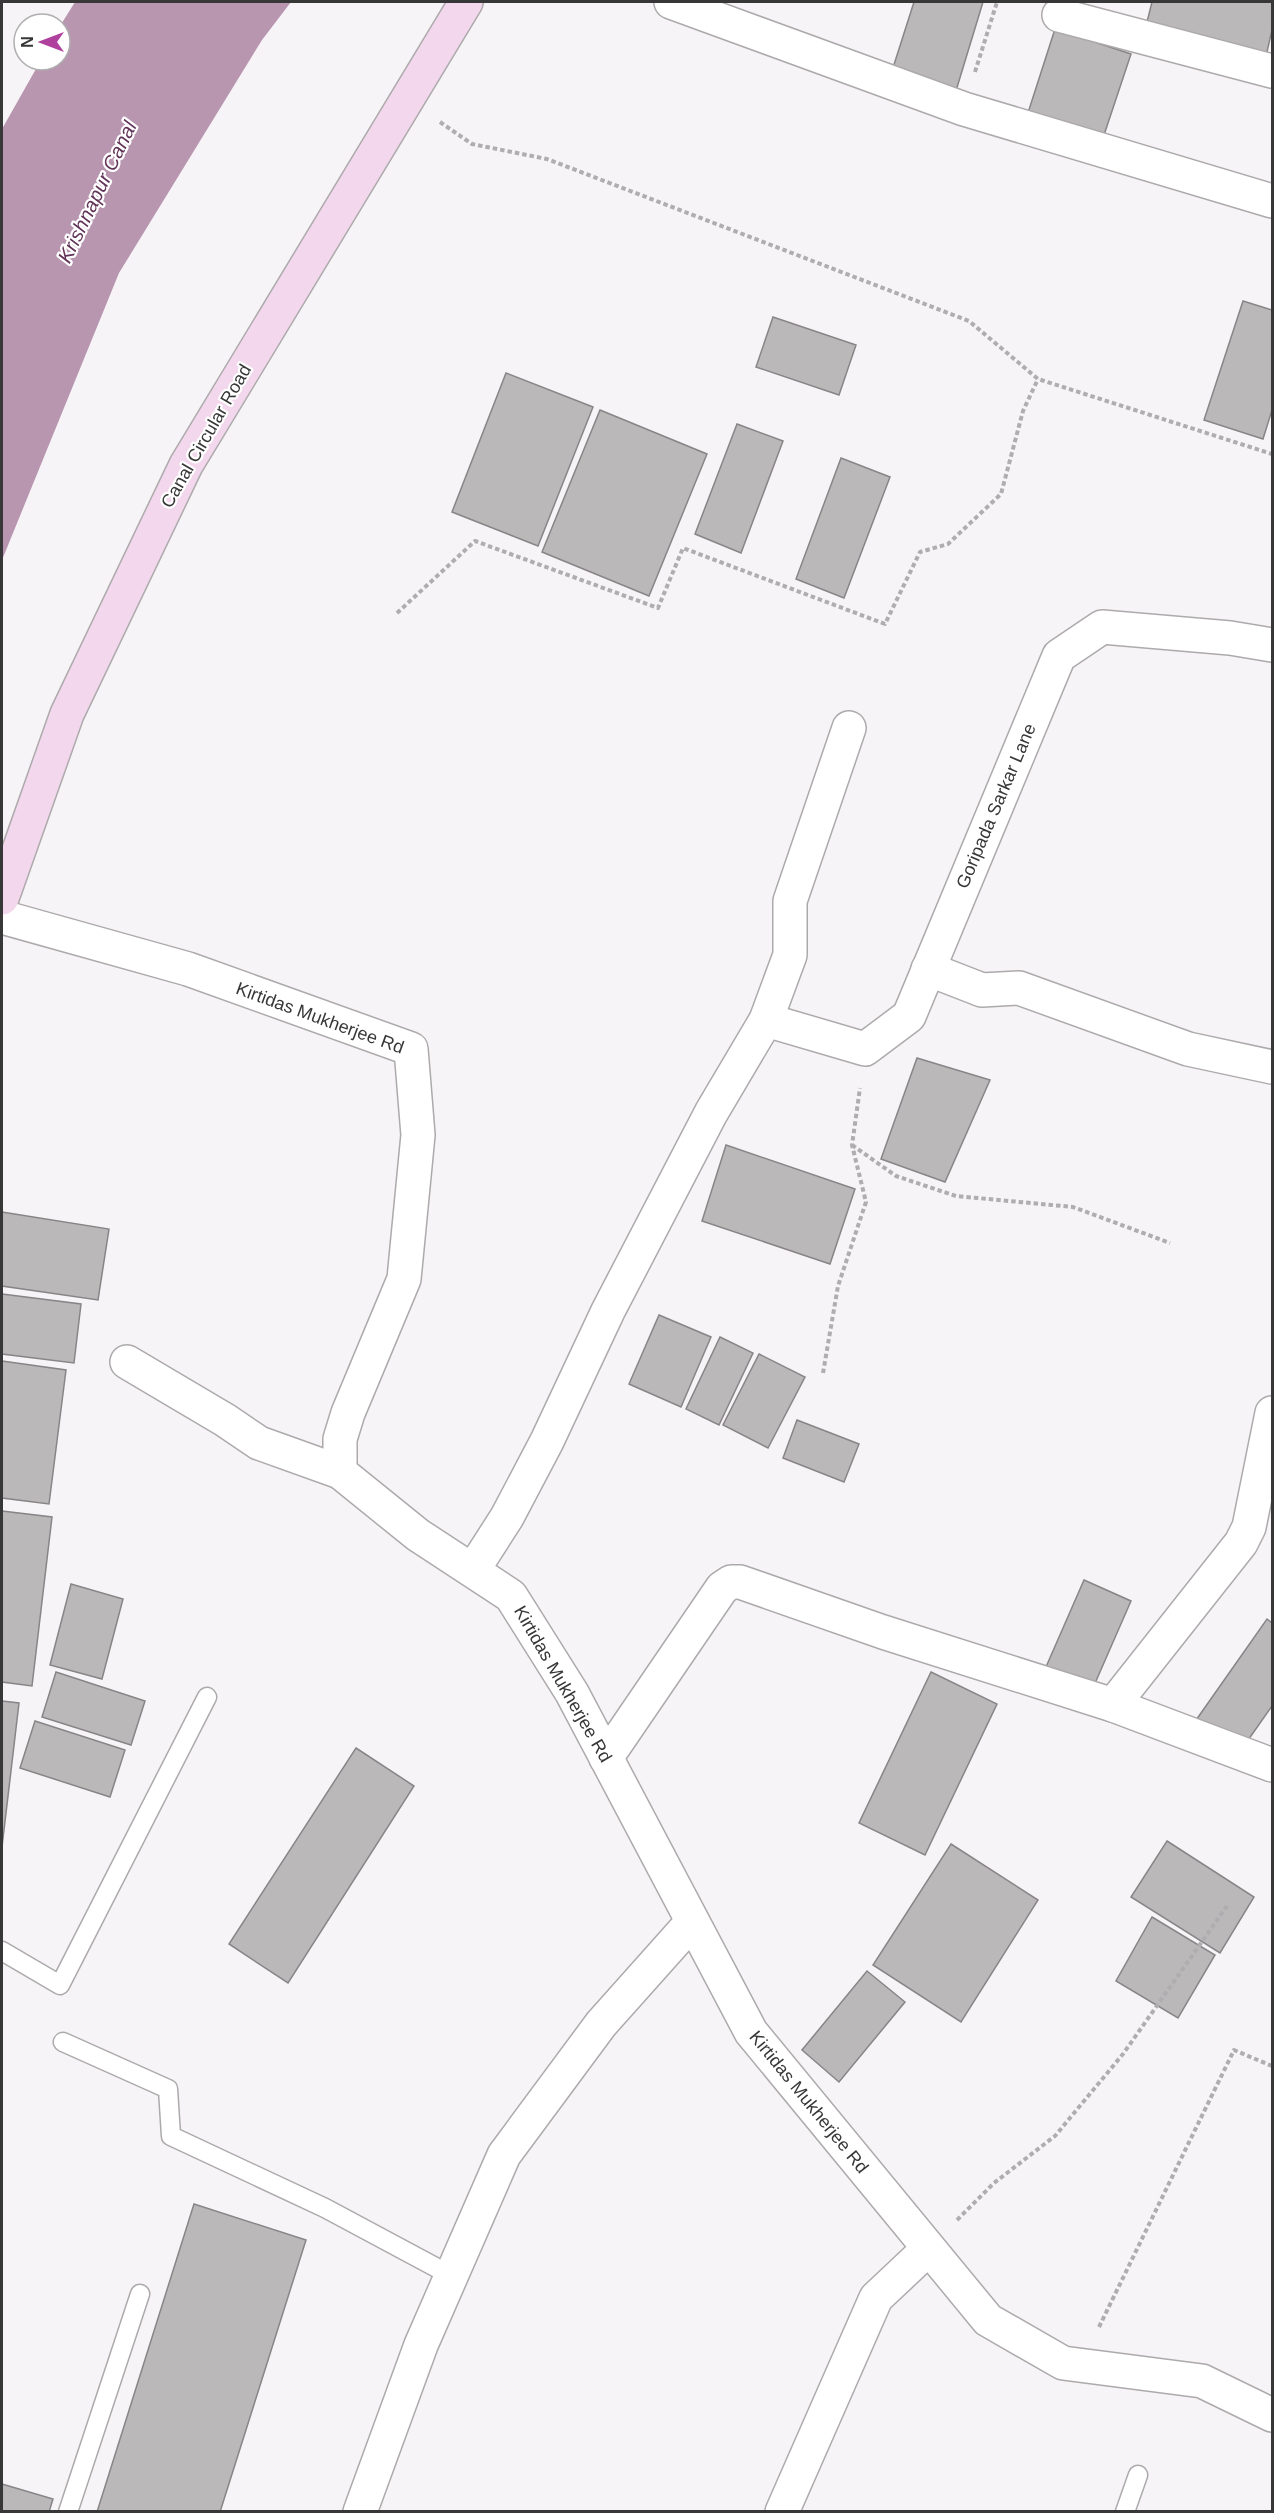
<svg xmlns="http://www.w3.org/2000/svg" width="1274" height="2513" font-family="Arial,sans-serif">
<rect width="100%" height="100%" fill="#f7f4f7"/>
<polygon fill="#b896b0" points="75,2 291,2 262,40 119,273 2,560 2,129 41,60 60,60 60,26"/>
<g fill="#bbb8ba" stroke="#888587" stroke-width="1.5">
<polygon points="914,2 983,2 955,94 891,74"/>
<polygon points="1152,2 1272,2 1272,30 1264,65 1144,34"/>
<polygon points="1055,29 1131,54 1101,144 1026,119"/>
<polygon points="1243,301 1272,310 1272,410 1263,439 1204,420"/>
<polygon points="773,317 856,345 839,395 756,367"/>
<polygon points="506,373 593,407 538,546 452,512"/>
<polygon points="600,410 707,454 649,596 542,552"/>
<polygon points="737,424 783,441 741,553 695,534"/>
<polygon points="841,458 890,477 844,598 796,579"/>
<polygon points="917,1058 990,1080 945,1182 881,1159"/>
<polygon points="726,1145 855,1189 830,1264 702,1221"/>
<polygon points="2,1212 109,1229 98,1300 2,1286"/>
<polygon points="2,1294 81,1304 74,1363 2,1354"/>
<polygon points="659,1315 711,1337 681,1407 629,1384"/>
<polygon points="720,1337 753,1353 719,1425 686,1409"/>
<polygon points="759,1354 805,1377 768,1448 723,1425"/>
<polygon points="2,1361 66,1370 49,1504 2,1498"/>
<polygon points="797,1420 859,1444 844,1482 783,1458"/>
<polygon points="2,1511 52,1517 32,1686 2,1682"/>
<polygon points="1084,1580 1131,1601 1089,1697 1042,1676"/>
<polygon points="71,1584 123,1599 102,1679 50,1665"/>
<polygon points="1267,1619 1272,1623 1272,1706 1246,1743 1194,1723"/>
<polygon points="56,1672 145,1701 131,1745 42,1717"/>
<polygon points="931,1672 997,1704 925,1855 859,1823"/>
<polygon points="2,1701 19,1703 2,1847"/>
<polygon points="35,1721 125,1750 110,1797 20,1768"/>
<polygon points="356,1748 414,1786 288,1983 229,1944"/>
<polygon points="1167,1841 1254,1897 1220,1953 1131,1897"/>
<polygon points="951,1844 1038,1900 961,2022 873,1965"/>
<polygon points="1152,1917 1215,1955 1178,2018 1116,1981"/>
<polygon points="867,1971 905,2002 839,2082 802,2050"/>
<polygon points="194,2204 306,2240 220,2512 97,2512"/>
<polygon points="2,2484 53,2499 49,2512 2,2512"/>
</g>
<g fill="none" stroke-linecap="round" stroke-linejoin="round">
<g stroke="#adaaac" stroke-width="21">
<g id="service">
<polyline points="2,1951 60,1985 207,1697"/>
<polyline points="63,2042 168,2089 171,2136 325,2208 452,2276"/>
<polyline points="68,2512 140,2294"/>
<polyline points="1125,2512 1138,2475"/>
</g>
</g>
<g stroke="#adaaac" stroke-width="36">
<g id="minor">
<polyline points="671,2 964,109 1272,201"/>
<polyline points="1059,15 1272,71"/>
<polyline points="2,917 188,969 411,1049 418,1135 404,1279 348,1413 340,1439 340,1472 418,1535 511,1596 572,1693 751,2032 988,2320 1063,2363 1202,2381 1272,2415"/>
<polyline points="928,969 982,990 1019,988 1188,1049 1272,1067"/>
<polyline points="766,1020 865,1049 909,1016 1059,656 1102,627 1230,638 1272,645"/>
<polyline points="127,1362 225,1420 259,1443 340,1472"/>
<polyline points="473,1570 507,1517 547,1441 608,1311 711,1113 766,1020 790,955 790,901 849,728"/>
<polyline points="1113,1705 1241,1543 1249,1527 1272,1413"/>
<polyline points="606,1758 722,1588 731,1582 740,1582 883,1632 1113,1705 1272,1765"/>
<polyline points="360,2512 421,2345 504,2155 601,2024 692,1922"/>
<polyline points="782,2512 876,2298 928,2249"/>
</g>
</g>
<g stroke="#adaaac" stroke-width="36">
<polyline id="secondary" points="2,898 67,714 186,465 466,2"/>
</g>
<g stroke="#afadaf" stroke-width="4" stroke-dasharray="4.5 3" stroke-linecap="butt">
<polyline points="975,72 997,2"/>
<polyline points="440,122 472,144 547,159 969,321 1038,379 1272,454"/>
<polyline points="397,613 475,541 658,608 683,548 885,624 920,552 948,544 1001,494 1023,411 1038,379"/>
<polyline points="852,1145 896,1176 956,1196 1073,1207 1170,1243"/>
<polyline points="823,1373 838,1286 866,1202 852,1145 860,1088"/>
<polyline points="957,2220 994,2183 1055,2136 1123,2054 1227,1906"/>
<polyline points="1099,2327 1234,2050 1272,2066"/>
</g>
<use href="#service" stroke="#fff" stroke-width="18"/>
<use href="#minor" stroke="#fff" stroke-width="33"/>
<use href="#secondary" stroke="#f2d7ed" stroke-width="33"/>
</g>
<g text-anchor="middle" stroke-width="4.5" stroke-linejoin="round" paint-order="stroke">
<g font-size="18" fill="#383738" stroke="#fff">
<text transform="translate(206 436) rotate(-60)" y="6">Canal Circular Road</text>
<text transform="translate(996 806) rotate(-67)" y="6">Goripada Sarkar Lane</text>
<text transform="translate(320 1018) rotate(20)" y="6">Kirtidas Mukherjee Rd</text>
<text transform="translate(563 1684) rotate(60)" y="6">Kirtidas Mukherjee Rd</text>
<text transform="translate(809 2102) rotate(51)" y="6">Kirtidas Mukherjee Rd</text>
</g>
<g font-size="20" font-style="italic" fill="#613358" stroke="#fff">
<text transform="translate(97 192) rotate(-64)" y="7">Krishnapur Canal</text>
</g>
</g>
<rect width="1274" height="2513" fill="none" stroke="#383738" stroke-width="6"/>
<g transform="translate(42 42) rotate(270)"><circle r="28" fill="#ffffff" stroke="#afafaf" stroke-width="1.5"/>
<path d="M0-4.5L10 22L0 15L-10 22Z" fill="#af409e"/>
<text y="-9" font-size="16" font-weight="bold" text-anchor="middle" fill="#383738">N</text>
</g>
</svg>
